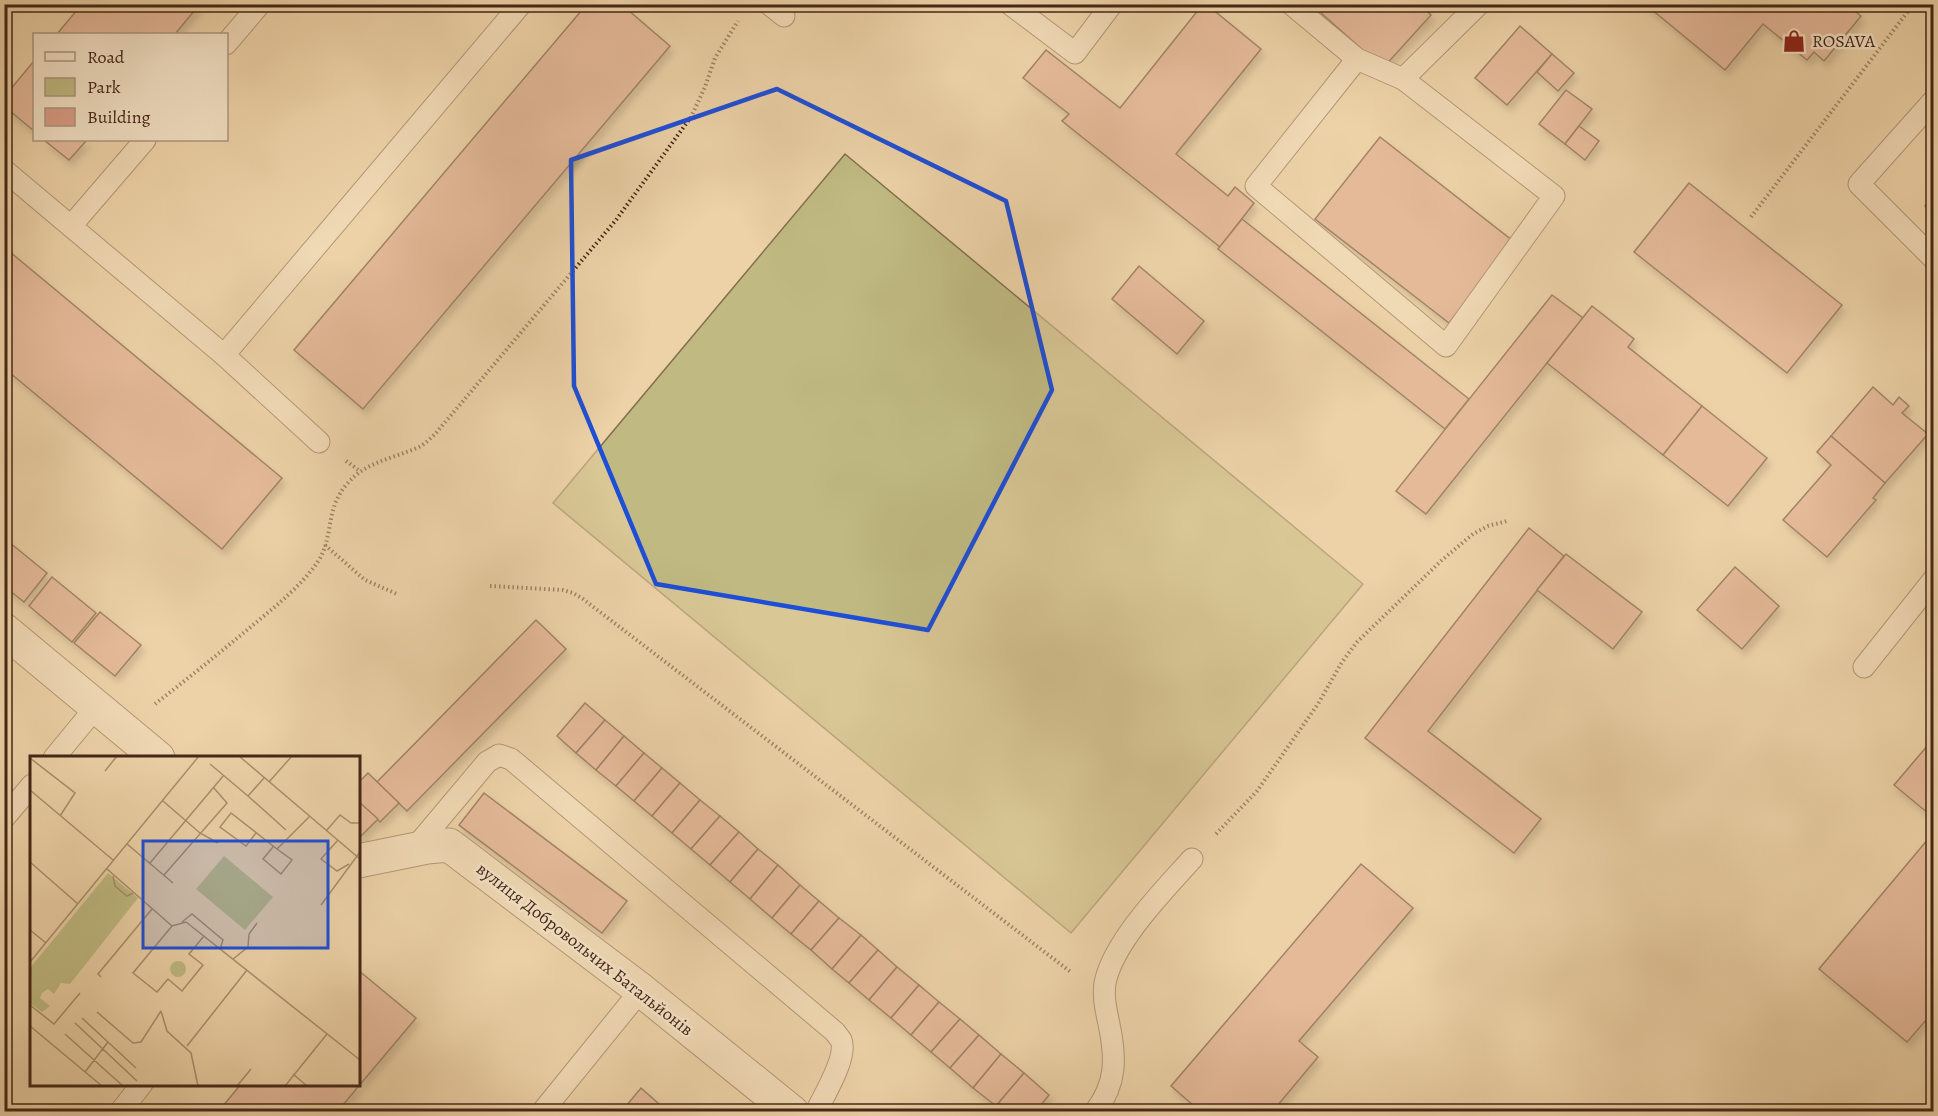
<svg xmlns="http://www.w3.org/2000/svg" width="1938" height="1116" font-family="Alegreya,serif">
<defs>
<filter id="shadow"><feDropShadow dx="3.5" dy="6" stdDeviation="3" flood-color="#0004"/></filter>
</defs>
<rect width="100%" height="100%" fill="#edd2a7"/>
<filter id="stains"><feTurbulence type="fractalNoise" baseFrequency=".00333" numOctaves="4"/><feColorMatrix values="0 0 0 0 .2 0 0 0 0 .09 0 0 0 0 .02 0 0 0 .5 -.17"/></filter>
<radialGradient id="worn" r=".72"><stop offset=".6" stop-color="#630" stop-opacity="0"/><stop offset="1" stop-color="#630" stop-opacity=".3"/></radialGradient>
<polygon fill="#c0ba82" stroke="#82704d" stroke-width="1.5" points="845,154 1363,584 1071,933 553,503"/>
<g fill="#db9e88" stroke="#452718" stroke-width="1.5" filter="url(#shadow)">
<polygon points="82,4 200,4 175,34 57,34"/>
<polygon points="587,4 621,4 670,46 363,409 294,350"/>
<polygon points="1203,4 1206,4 1261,49 1176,154 1228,196 1235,187 1254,203 1220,247 1062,121 1069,114 1023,78 1046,50 1120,108"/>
<polygon points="1311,4 1420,4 1431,15 1383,68"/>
<polygon points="1645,4 1846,4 1861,16 1824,61 1814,52 1807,60 1763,24 1725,70"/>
<polygon points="1520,26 1552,54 1507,105 1475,78"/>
<polygon points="1552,54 1574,73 1558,91 1537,72"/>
<polygon points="34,61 34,131 4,106 4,97"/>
<polygon points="1566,90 1592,109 1565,144 1539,124"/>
<polygon points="1579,126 1599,141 1585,160 1565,144"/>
<polygon points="1380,137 1513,241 1449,323 1315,219"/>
<polygon points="44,140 87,140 69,160"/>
<polygon points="1689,183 1842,305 1787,373 1634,252"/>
<polygon points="1934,196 1934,213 1925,206"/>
<polygon points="1242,219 1469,399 1445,429 1218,249"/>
<polygon points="4,247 282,478 222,549 4,368"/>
<polygon points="1139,266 1204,321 1177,354 1112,299"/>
<polygon points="1552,295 1583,318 1426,514 1396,491"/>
<polygon points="1592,306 1634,339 1628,347 1702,406 1663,455 1547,363"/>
<polygon points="1873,387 1893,405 1899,397 1909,406 1902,413 1928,434 1885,483 1831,436"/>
<polygon points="1702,406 1767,458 1728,506 1663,455"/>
<polygon points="1831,436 1885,483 1873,498 1876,500 1827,557 1783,520 1831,465 1817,452"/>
<polygon points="1529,528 1564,556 1428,731 1541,819 1514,853 1365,738"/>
<polygon points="4,538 47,573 24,602 4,586"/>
<polygon points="1566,554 1642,612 1613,649 1537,590"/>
<polygon points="1735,567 1779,606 1742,649 1697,610"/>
<polygon points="52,577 96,613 72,642 29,606"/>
<polygon points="100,612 141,645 115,676 74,643"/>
<polygon points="536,620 566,649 407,811 377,782"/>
<polygon points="585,703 605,720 576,753 557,736"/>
<polygon points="605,720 624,736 596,770 576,753"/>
<polygon points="624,736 644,753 616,786 596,770"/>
<polygon points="1934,738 1934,818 1894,785"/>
<polygon points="644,753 662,768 634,801 616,786"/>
<polygon points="662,768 680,783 652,816 634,801"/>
<polygon points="368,773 399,803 380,822 358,801 358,783"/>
<polygon points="680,783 700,800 672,833 652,816"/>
<polygon points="484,793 627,901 602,933 459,825"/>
<polygon points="700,800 720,816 691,849 672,833"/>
<polygon points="358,801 378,819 359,838 358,838"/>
<polygon points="720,816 739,832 710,865 691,849"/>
<polygon points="739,832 758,849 730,882 710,865"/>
<polygon points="1934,832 1934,1011 1907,1042 1819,969"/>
<polygon points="758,849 778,865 750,899 730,882"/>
<polygon points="1361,864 1413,908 1299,1041 1318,1057 1272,1112 1201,1112 1171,1086"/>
<polygon points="778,865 800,885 772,918 750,899"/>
<polygon points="800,885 819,901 791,934 772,918"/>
<polygon points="819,901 839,918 811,950 791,934"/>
<polygon points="839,918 861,935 832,969 811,950"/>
<polygon points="861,935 878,950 849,983 832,969"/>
<polygon points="878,950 897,967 869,1000 849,983"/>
<polygon points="897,967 919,985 891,1018 869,1000"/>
<polygon points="358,970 416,1018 337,1112 218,1112 241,1084 358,1084"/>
<polygon points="919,985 939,1002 911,1035 891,1018"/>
<polygon points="939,1002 960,1019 931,1052 911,1035"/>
<polygon points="960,1019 979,1035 950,1068 931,1052"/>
<polygon points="979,1035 1001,1054 973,1088 950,1068"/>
<polygon points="1001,1054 1024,1073 996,1106 973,1088"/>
<polygon points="1024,1073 1049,1095 1035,1112 1002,1112 996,1106"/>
<polygon points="641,1088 668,1112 621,1112"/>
</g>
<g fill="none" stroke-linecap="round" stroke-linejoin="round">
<g stroke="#6f523c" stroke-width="23">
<g id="lane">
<polyline points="769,4 784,16"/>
<polyline points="1010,4 1075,53 1112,4"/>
<polyline points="1291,4 1357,59 1403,79 1479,4"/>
<polyline points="226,44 260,4"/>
<polyline points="1357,59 1256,186 1446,346 1554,196 1403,79"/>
<polyline points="1934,100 1859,184 1934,259"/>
<polyline points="4,170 224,355 319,442"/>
<polyline points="71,226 145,140"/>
<polyline points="224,355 521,4"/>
<polyline points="1864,667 1934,579"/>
<polyline points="54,758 96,707"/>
<polyline points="4,818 32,785"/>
<path d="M414,849L487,762L499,755L511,759L835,1032C837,1035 839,1037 841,1040C848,1057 824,1095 816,1112"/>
<polyline points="120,1112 142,1084"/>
<polyline points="542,1112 641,990"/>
<path d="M1095,1112C1117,1083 1116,1058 1109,1024C1106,1010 1103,997 1105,983C1113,942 1164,890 1192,859"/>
</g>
</g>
<g stroke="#6f523c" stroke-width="35">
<g id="street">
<polyline points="4,630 158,758"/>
<polyline points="358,861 427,847 449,845 641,990 792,1112"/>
</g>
</g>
<g stroke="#452718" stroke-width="4" stroke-dasharray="1.5 3" stroke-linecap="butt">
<polyline points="1751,217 1909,10"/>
<polyline points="346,461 360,471"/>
<polyline points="325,545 365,580 397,594"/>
<polyline points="490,586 563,590 573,593 583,599 1072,973"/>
<path d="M155,704C186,680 217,655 247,630C272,609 301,587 319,560C334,535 325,509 347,484C366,461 393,459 419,447C425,444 431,438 436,433L616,220L691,117L705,87L715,58L738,21"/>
<polyline points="1216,834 1257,791 1318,704 1342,662 1357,642 1442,560 1473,534 1488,526 1507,521"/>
</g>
<use href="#lane" stroke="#f3e2c6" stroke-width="21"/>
<use href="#street" stroke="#f3e2c6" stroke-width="33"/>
</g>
<path d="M0 0H1938V1116H0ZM777,89L1006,201L1052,390L928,630L656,584L574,386L571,160Z" fill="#edd2a7" fill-opacity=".55" fill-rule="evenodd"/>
<path fill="none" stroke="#1d4ed8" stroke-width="4.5" stroke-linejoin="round" d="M777,89L1006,201L1052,390L928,630L656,584L574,386L571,160Z"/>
<defs>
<g id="shop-bare" transform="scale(1.8)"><path d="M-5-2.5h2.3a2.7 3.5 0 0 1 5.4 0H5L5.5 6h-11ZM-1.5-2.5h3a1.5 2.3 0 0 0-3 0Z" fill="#8f2418" stroke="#f3e2c6" stroke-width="2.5" paint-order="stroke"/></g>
</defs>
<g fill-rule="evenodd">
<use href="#shop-bare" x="1794" y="41"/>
</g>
<g text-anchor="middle" stroke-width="5" stroke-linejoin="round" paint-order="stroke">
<g font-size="18" fill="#452718" stroke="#f3e2c6" text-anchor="start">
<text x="1812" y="47">ROSAVA</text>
</g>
<g font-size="18" fill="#452718" stroke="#f3e2c6">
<text transform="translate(585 949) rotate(38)" y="6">вулиця Добровольчих Батальйонів</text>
</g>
</g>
<g transform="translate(30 756)">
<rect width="330" height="330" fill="#edd2a7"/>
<path d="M194,100L243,141L215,174L166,133ZM78,117L108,142L40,228L31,227L24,238L18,233L12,237L10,242L20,250L12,256L0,247V212ZM140 213a8 8 0 1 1 16 0a8 8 0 1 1-16 0Z" fill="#c0ba82"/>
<path fill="none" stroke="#aa8e6e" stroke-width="1.5" d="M209,0L330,103M0,2L45,37L30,60M180,8L218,40L234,22M75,15L87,0M239,26L262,0M0,34L83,104M218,40L256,74M133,45L170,77L188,87M296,75L310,59L321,67H330M226,77L216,90L190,71L201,57L247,93L280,60M308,84L291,103L307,115L319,108M97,88L143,127M243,91L233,103L251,118L262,104L247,93M0,106L48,148M120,107L194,19M77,113L142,170L156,166L330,304M134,119L197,47L183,31M83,120L85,130L97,140L103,137M291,149L330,96M152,166L162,158L193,184L190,193M142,170L103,217L127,236L138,223L152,235L173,209L159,198L174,180M0,174L16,187M203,203L218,191L219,178L227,167M0,206L169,0M71,221L68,218L122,153M0,249L24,268L50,237M131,255L137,275L161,297L168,330M67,256L103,287L111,286L131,255M52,262L106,312M45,267L107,325M0,270L72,330M35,278L93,330M157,290L217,214M55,316L78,286M263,318L277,330M207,330L221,313M255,330L297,278"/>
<path fill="#1d4ed8" fill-opacity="0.15" stroke="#1d4ed8" stroke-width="3" d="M113,85H298V192H113Z"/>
<rect width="330" height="330" fill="none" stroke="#452718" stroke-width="3"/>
</g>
<rect width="1938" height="1116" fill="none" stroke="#edd2a7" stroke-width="24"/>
<rect x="6" y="6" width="1926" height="1104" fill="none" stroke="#452718" stroke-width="3"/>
<rect x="12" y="12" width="1914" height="1092" fill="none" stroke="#452718" stroke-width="1.5"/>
<rect x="33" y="33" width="195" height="108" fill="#f3e2c6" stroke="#ad9780" stroke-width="1.5"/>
<rect x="45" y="52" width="30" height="9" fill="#f3e2c6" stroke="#ad9780" stroke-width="1.5"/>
<text x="87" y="63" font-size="18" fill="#452718">Road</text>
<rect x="45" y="78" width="30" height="18" fill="#c0ba82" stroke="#ad9780" stroke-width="1.5"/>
<text x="87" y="93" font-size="18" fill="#452718">Park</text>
<rect x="45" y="108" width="30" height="18" fill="#db9e88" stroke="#ad9780" stroke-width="1.5"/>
<text x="87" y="123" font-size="18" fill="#452718">Building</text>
<rect width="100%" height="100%" filter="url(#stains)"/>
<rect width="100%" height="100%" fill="url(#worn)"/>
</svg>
